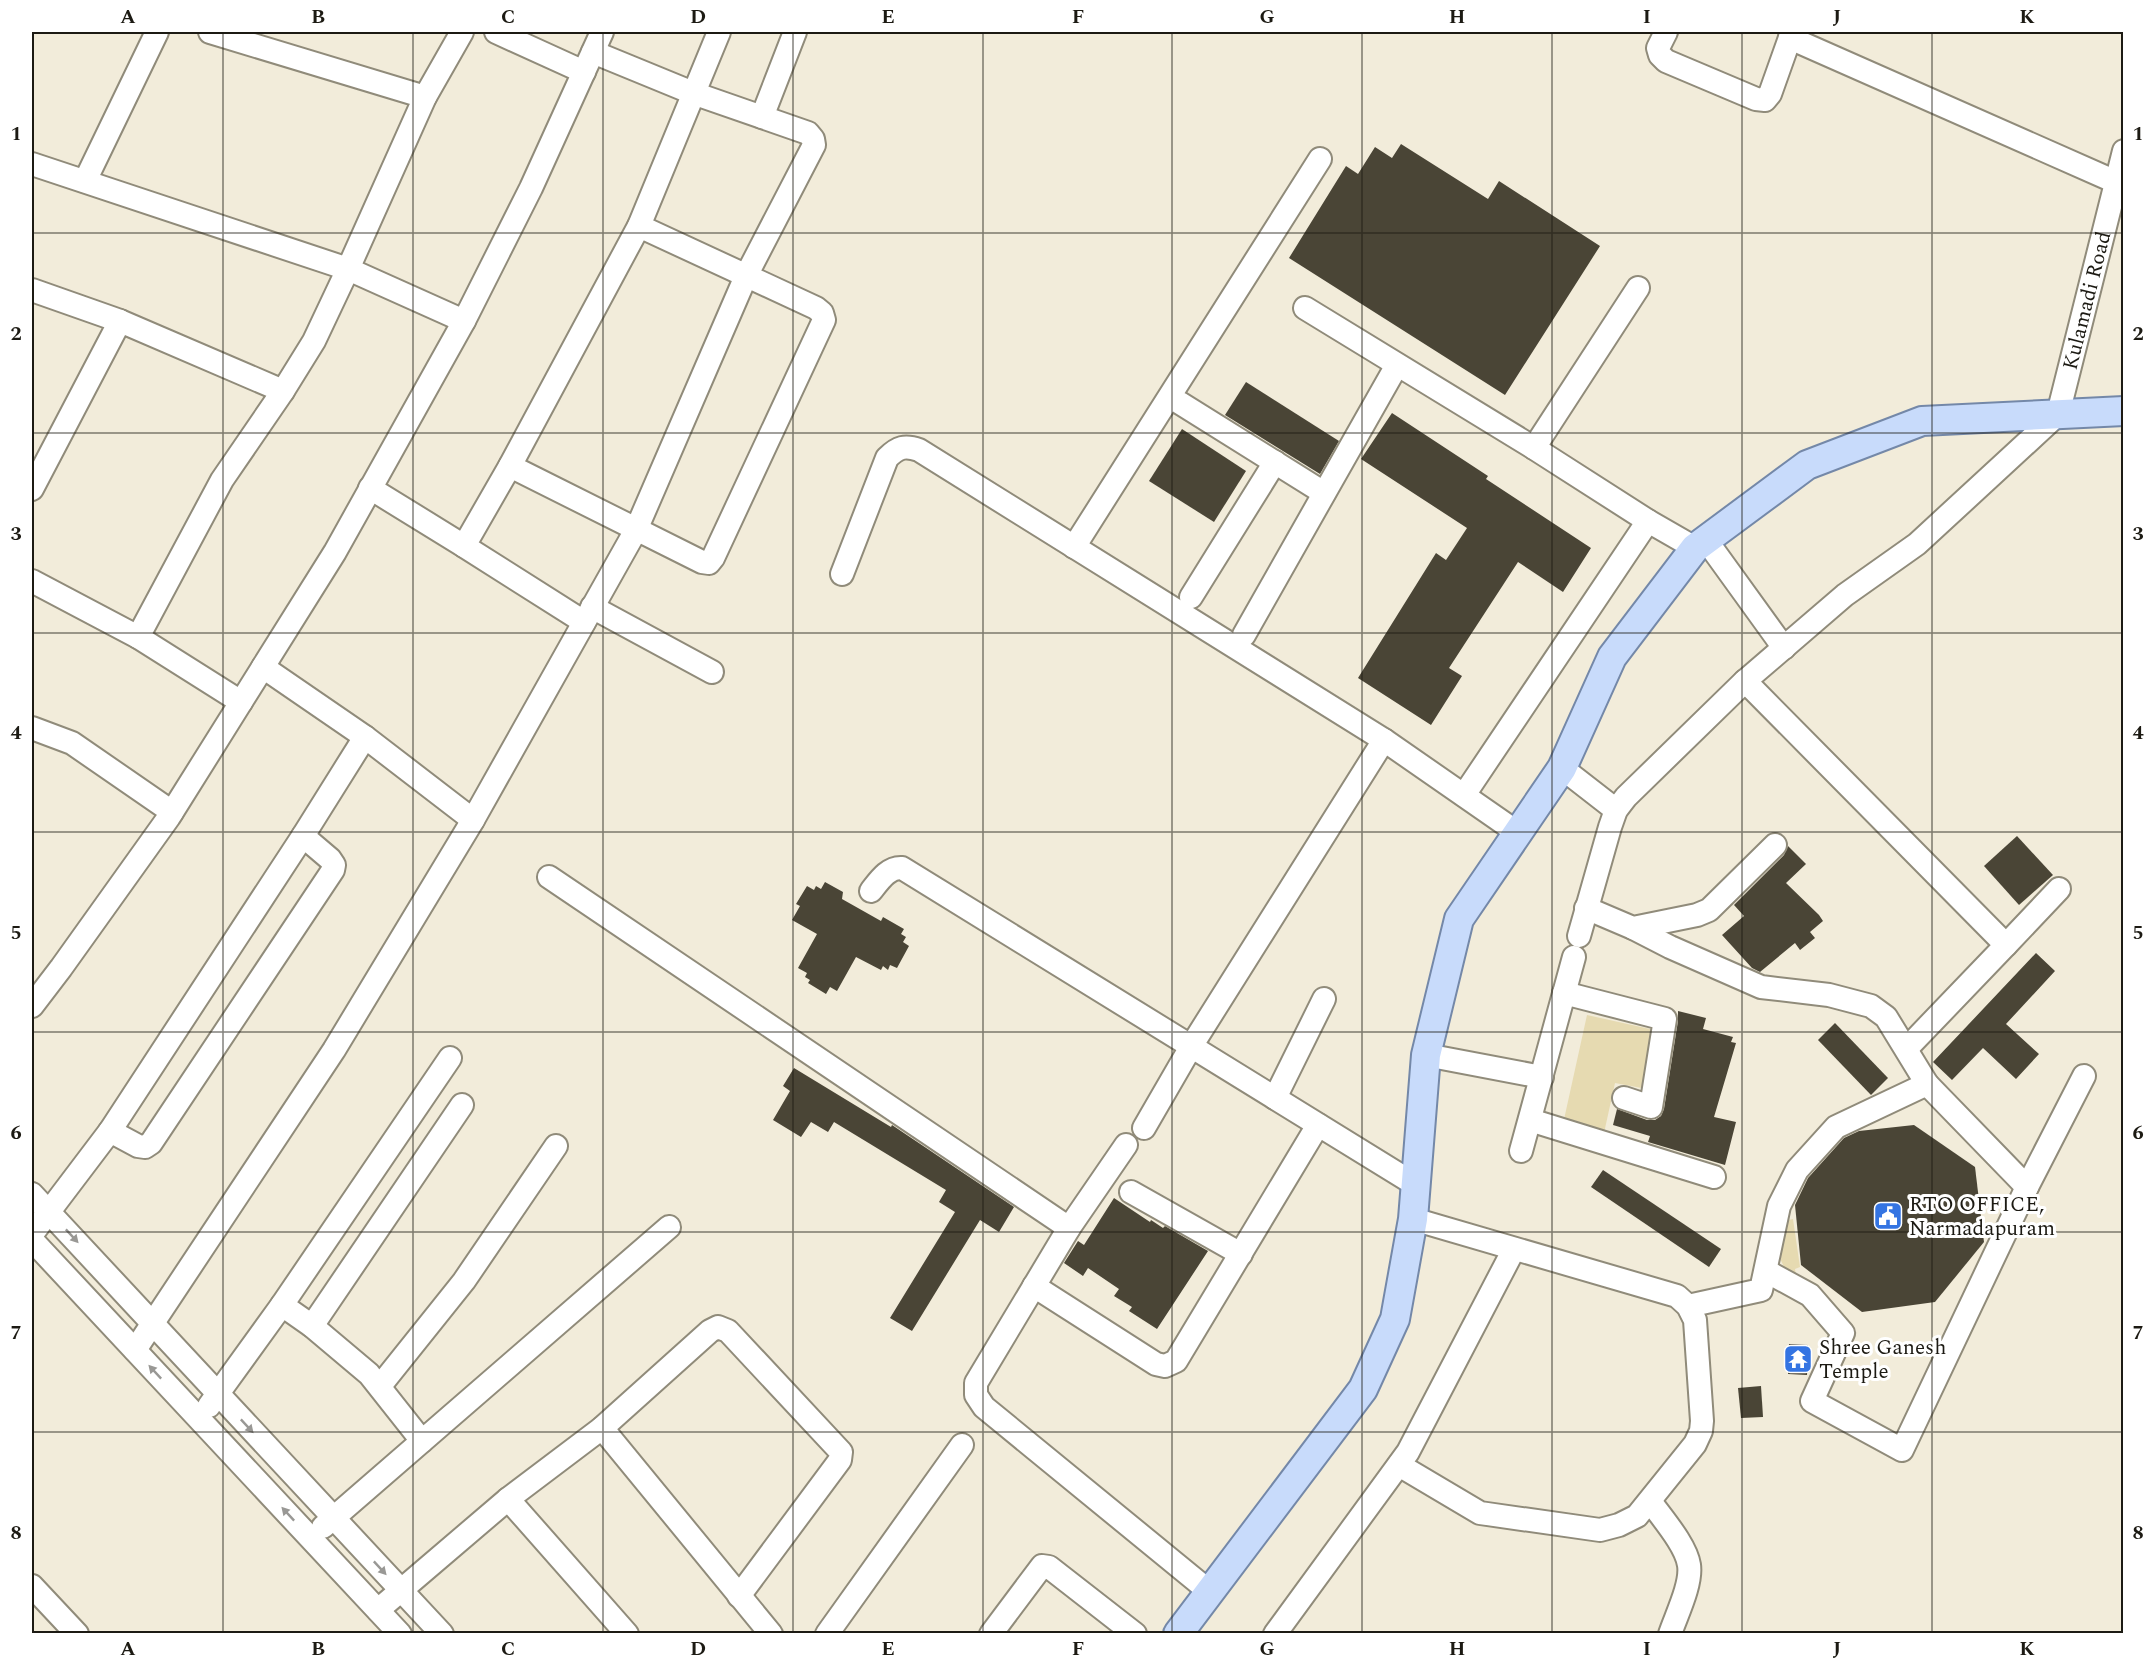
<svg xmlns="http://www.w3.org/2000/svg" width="2155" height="1665" font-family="Spectral,serif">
<rect width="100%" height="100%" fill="#f2ecda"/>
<g fill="#e6dab1">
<polygon points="1587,1015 1659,1031 1647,1089 1615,1083 1604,1133 1563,1124"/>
<polygon points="1793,1219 1800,1267 1795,1269 1796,1275 1789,1278 1778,1254 1779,1222"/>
</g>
<g fill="#4a4536">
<polygon points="1401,144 1488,199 1499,181 1600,246 1505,395 1289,258 1346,166 1358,174 1375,147 1392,158"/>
<polygon points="1246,382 1339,441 1320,474 1225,415"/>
<polygon points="1392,413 1488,476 1486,479 1591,548 1563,592 1518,562 1449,668 1462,676 1431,725 1358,678 1436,553 1446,560 1467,528 1361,459"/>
<polygon points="1182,429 1246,471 1214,522 1149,481"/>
<polygon points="2017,836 2053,875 2019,905 1984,866"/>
<polygon points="1788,846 1806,864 1786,883 1819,915 1823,921 1810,932 1815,938 1800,950 1795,943 1760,972 1752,968 1722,935 1744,916 1734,905 1784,855"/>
<polygon points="825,882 843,892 842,899 881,921 883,917 904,929 901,934 906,937 903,942 909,946 897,968 890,965 888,970 883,966 881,970 856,957 837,991 830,987 826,994 808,983 810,980 805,977 807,973 798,968 817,934 792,920 800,906 796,904 807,886 814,890 816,886 821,889"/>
<polygon points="2036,953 2055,971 2006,1024 2039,1054 2016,1079 1983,1048 1952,1080 1933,1062"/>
<polygon points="1678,1011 1706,1018 1703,1029 1733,1037 1731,1042 1736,1043 1714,1117 1736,1122 1725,1165 1648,1142 1650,1136 1613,1125 1617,1109 1647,1120 1655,1120 1661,1116 1664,1109 1678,1021"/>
<polygon points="1835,1023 1888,1078 1871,1095 1818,1040"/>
<polygon points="794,1068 891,1127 892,1125 1014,1207 999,1232 980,1220 912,1331 890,1318 955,1212 939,1202 946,1190 834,1122 828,1132 811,1122 801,1137 773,1120 790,1091 783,1086"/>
<polygon points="1914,1125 1975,1167 1984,1242 1935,1302 1862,1312 1801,1265 1795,1205 1808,1178 1844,1138 1859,1131"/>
<polygon points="1603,1170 1721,1249 1709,1267 1591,1187"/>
<polygon points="1114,1198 1150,1222 1151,1220 1163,1228 1165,1226 1208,1251 1157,1329 1129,1311 1132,1307 1114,1296 1119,1289 1088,1268 1083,1276 1064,1263 1078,1241 1084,1245"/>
<polygon points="1789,1344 1808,1345 1807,1375 1788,1374"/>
<polygon points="1761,1386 1763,1417 1741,1418 1738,1388"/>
</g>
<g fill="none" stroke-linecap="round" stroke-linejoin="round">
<g stroke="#908b7a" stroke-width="26">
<g id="minor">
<polyline points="210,32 425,97"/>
<polyline points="496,32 584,72"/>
<polyline points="1666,32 1658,48 1660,55 1666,61 1756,99 1765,100 1770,94 1792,32"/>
<polyline points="1790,38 2116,182"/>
<polyline points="762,117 795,32"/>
<polyline points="32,164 348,269 464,321"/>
<polyline points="85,181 157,32"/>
<polyline points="32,290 120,321 283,391"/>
<polyline points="1305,308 1534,448 1648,521 1695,548"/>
<polyline points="1180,403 1324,493"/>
<polyline points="1534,448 1638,288"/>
<polyline points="510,466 702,562 709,563 713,558 824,320 822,313 816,308 639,226"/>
<polyline points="370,488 464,546"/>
<polyline points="32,489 120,321"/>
<polyline points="1706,540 1784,648"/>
<polyline points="1074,547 1320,159"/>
<path d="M842,574L887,458C898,447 905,445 919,450L1384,740L1518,833"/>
<polyline points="32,581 138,637 241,702"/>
<polyline points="1191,597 1275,462"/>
<polyline points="592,607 712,672"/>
<polyline points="584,622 464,546 510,466 639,226 719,32"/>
<polyline points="1244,635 1397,365"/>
<polyline points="138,637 222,480 283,391 314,341 348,269 425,97 462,32"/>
<polyline points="263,667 365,737 473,820"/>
<polyline points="1745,681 2006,945 1911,1044"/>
<polyline points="32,728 72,743 172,812"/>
<polyline points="1562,768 1616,810"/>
<polyline points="1464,795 1648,521"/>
<polyline points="549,877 1069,1228"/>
<path d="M871,891C879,881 888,867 902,868L1416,1185"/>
<polyline points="1586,908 1633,928 1697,915 1709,910 1775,845"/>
<polyline points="1633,928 1670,947 1761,987 1829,995 1871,1006 1886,1017 1927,1084"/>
<path id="s1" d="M1579,936L1610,827L1616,810L1626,797L1745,681L1845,595L1917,544L2058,414L2124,151"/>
<polyline points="2006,945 2059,889"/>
<polyline points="1564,993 1665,1019 1651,1107 1624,1098"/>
<polyline points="32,1006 61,968 169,817 335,552 464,321 531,188 602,32"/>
<polyline points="1426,1055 1542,1077"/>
<polyline points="1275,1098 1324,999"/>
<polyline points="1530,1120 1714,1177"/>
<polyline points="1144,1128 1192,1045 1384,740"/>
<polyline points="110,1131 138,1146 145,1147 151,1143 333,870 334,865 330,859 303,836"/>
<polyline points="1126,1145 1069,1228 976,1383 976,1395 984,1407 1210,1592"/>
<polyline points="1521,1151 1574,957"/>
<polyline points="1131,1192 1241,1254"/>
<polyline points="32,1194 442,1634"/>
<polyline points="32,1234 110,1131 303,836 365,737"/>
<polyline points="32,1240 400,1634"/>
<polyline points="1766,1271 1810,1295 1843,1333 1812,1401 1902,1450 2027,1187 2084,1076"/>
<polyline points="1034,1286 1156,1364 1165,1366 1176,1361 1318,1125"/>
<polyline points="282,1305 312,1326 369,1374 422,1441"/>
<polyline points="1688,1306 1761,1290 1779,1206 1797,1170 1836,1127 1927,1084 2027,1187"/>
<polyline points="312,1326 462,1105"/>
<polyline points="135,1350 334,1050 473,820 636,530 746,276 814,145 813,139 808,133 693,93 593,52"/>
<polyline points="380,1386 464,1281 556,1146"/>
<polyline points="209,1406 282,1305 450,1058"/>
<polyline points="602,1428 771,1634"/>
<polyline points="1399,1465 1480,1513 1600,1530 1619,1525 1637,1516 1695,1444 1701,1431 1702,1421 1695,1320 1688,1306 1677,1296 1413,1219"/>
<polyline points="508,1499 627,1634"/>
<path d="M1650,1501C1662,1518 1686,1545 1689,1565C1692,1584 1676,1616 1670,1634"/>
<polyline points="323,1527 669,1227"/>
<polyline points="32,1586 77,1634"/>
<polyline points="378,1610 508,1499 602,1428 710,1331 718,1327 728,1331 841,1452 840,1460 739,1596"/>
<polyline points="827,1634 962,1445"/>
<polyline points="991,1634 1042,1566 1049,1567 1135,1634"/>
<polyline points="1275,1634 1408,1452 1514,1249"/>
</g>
</g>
<g stroke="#7488a8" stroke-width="32">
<polyline id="major" points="1178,1634 1363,1389 1395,1319 1413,1219 1426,1055 1459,919 1562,768 1612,657 1695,548 1807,465 1922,421 2124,411"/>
</g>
<use href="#minor" stroke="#fff" stroke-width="22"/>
<use href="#major" stroke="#c8dbfb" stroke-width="28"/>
</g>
<defs><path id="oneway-solid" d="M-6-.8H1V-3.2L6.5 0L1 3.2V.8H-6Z" transform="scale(1.5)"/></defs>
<g fill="#999895">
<use href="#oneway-solid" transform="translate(72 1236) rotate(47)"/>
<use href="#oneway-solid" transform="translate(155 1372) rotate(-133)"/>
<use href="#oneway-solid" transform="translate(247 1426) rotate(47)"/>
<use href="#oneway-solid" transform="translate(288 1514) rotate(-133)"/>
<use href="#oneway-solid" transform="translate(380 1568) rotate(47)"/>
</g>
<path fill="none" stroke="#1c1a13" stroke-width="1.5" stroke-opacity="0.55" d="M223,32V1634M413,32V1634M603,32V1634M793,32V1634M983,32V1634M1172,32V1634M1362,32V1634M1552,32V1634M1742,32V1634M1932,32V1634M32,233H2124M32,433H2124M32,633H2124M32,832H2124M32,1032H2124M32,1232H2124M32,1432H2124"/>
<defs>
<g id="civic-square" transform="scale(1.5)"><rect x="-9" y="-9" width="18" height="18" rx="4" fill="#3474e2" stroke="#fff"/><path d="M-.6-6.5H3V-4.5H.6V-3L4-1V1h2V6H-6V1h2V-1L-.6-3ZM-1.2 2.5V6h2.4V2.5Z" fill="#fff"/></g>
<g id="temple-square" transform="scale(1.5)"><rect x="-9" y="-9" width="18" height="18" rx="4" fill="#3474e2" stroke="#fff"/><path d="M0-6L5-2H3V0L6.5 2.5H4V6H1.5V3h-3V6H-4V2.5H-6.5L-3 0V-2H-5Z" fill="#fff"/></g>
</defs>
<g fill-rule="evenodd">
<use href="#civic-square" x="1888" y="1216"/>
<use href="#temple-square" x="1798" y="1359"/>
</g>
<g text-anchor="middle" stroke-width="6" stroke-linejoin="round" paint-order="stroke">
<g font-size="21" fill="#1c1a13" stroke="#fff">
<text dy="7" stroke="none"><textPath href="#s1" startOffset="843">Kulamadi Road</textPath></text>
</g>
<g font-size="21" fill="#1c1a13" stroke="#fff" text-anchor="start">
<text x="1909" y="1211">RTO OFFICE,<tspan x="1909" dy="24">Narmadapuram</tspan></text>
<text x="1819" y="1354">Shree Ganesh<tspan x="1819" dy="24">Temple</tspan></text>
</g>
</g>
<rect width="2155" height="1665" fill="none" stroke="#ffffff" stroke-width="66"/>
<rect x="33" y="33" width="2089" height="1599" fill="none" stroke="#1c1a13" stroke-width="2"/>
<g font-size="20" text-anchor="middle" font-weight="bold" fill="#1c1a13">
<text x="128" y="23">A</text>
<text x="318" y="23">B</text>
<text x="508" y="23">C</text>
<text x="698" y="23">D</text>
<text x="888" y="23">E</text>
<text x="1078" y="23">F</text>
<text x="1267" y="23">G</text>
<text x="1457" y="23">H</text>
<text x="1647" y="23">I</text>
<text x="1837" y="23">J</text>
<text x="2027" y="23">K</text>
<text x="16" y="140">1</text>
<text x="2138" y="140">1</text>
<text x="16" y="340">2</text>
<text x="2138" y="340">2</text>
<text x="16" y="540">3</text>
<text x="2138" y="540">3</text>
<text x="16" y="739">4</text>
<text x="2138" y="739">4</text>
<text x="16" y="939">5</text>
<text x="2138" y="939">5</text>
<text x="16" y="1139">6</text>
<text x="2138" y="1139">6</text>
<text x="16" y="1339">7</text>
<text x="2138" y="1339">7</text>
<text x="16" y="1539">8</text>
<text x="2138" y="1539">8</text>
<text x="128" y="1655">A</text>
<text x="318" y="1655">B</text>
<text x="508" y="1655">C</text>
<text x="698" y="1655">D</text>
<text x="888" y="1655">E</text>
<text x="1078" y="1655">F</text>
<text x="1267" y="1655">G</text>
<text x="1457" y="1655">H</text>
<text x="1647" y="1655">I</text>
<text x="1837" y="1655">J</text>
<text x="2027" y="1655">K</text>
</g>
</svg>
